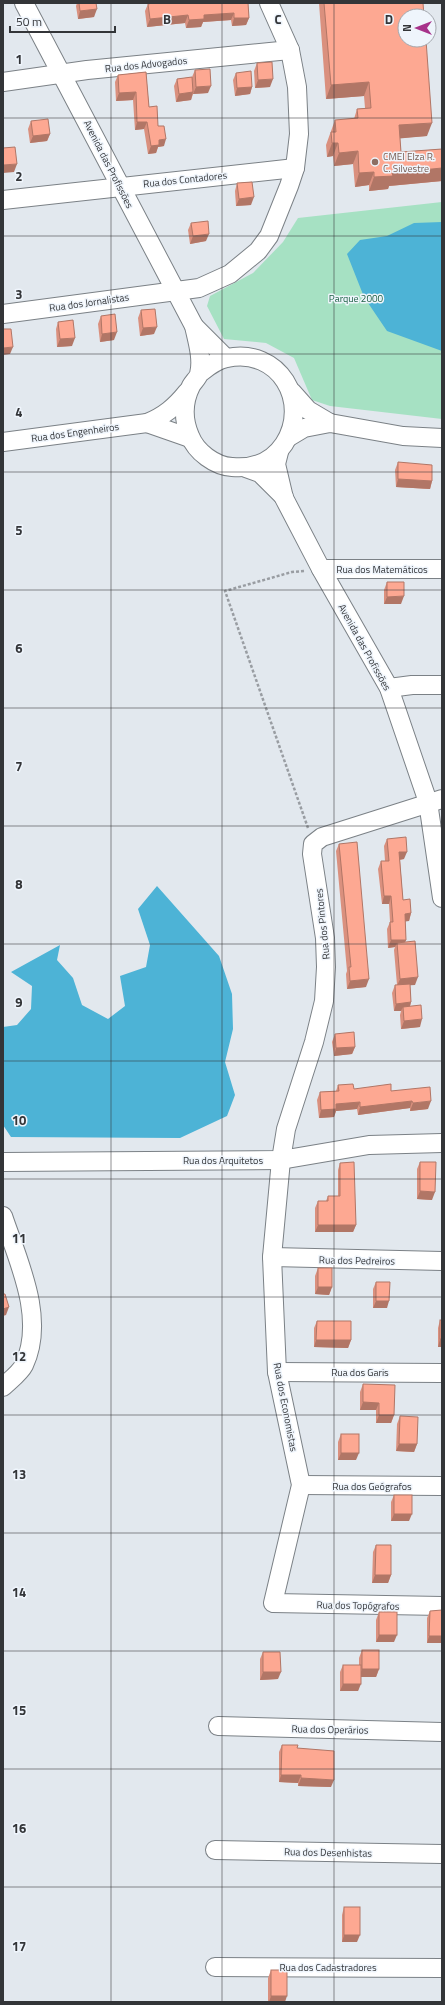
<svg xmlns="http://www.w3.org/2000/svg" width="445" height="2005" font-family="'Titillium Web',sans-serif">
<rect width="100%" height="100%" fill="#e2e8ee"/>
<polygon fill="#a6e1c3" points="442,202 442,419 330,406 312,400 294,358 266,343 224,339 207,306 210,296 253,273 283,242 298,218"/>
<g fill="#4db3d6">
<polygon points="442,222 442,351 387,331 364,297 347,254 360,240 387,236 414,223"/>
<polygon points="157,886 219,956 232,994 233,1029 225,1062 235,1095 227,1116 180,1138 11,1137 3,1125 3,1027 17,1025 31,1009 32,986 11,972 60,945 57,960 73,978 82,1005 108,1019 125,1006 120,976 146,967 150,945 138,909"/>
</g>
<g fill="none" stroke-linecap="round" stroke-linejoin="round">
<g stroke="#7b8186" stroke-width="20">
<g id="minor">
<path d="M24,3L194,326C197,340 203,359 199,374C198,378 193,382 191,386C183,402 183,420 190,436C196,452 215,466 232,467C253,469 272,462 284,444C311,402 279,347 227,358C216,360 208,367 199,374"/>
<polyline points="3,82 87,70 290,50"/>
<polyline points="3,200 295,168"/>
<polyline points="3,314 199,288 230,274 258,251 269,236 289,186 295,168 299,134 297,87 290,50 269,3"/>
<polyline points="194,326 226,358"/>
<polyline points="292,392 308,410 330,423"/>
<polyline points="147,423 190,438"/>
<polyline points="289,437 304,428 330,423 403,436 442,438"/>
<path d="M3,442L147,423C164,416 175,407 187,392"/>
<polyline points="279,452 276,464 284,498 321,569 389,688 428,802 442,898"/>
<polyline points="246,468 260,473 284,497"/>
<polyline points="321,569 442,569"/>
<polyline points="389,688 412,685 442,685"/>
<polyline points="442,799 322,837 313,844 312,854 325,938 326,967 324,1001 314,1042 286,1129 281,1160 272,1257 277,1372 301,1485 273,1603 442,1606"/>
<polyline points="3,1162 281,1160 369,1145 442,1143"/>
<path d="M3,1216C18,1261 46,1318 24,1365C20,1373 9,1381 3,1387"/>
<polyline points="272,1257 442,1261"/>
<polyline points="277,1372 442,1373"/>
<polyline points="301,1485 442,1486"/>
<polyline points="218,1726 442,1732"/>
<polyline points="215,1850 442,1854"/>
<polyline points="215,1967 442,1968"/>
</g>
</g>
<polyline stroke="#999da2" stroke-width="2.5" stroke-dasharray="3 2" stroke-linecap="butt" points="304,571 292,572 225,591 308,828"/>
<use href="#minor" stroke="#fff" stroke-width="18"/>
</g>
<g fill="#da907e">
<polygon points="77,3 96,3 94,17 78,19 76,6"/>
<polygon points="248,3 249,18 246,25 232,26 231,20 203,22 201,27 186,28 185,23 147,27 145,11 148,4"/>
<polygon points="319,3 423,3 427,136 400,138 401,152 442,149 442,181 389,186 388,189 369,191 369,185 355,187 353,164 334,166 333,156 327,157 326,145 335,120 354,119 357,109 365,108 364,96 326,99"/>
<polygon points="257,63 270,87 255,88 254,71"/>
<polygon points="195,70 208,93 193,94 191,100 176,102 174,86 177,79 192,77"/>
<polygon points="146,72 149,107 158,126 164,146 158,147 156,153 148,154 144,129 135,130 133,100 116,101 115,82 118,75"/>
<polygon points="236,73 252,87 250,94 235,96 233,80"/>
<polygon points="31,121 50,134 47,141 30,143 28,129"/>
<polygon points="237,183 251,205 236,206 235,191"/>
<polygon points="191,223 206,241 190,244 188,230"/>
<polygon points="141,310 154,334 140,336 138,318"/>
<polygon points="101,316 114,340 100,342 98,324"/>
<polygon points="58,322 72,346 57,347 56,329"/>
<polygon points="398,462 432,481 430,489 396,487 395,470"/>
<polygon points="387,582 401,604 384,604 384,590"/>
<polygon points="387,839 404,859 400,860 403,900 411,913 409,921 405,921 406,940 405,942 415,985 410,985 411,1002 410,1006 420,1027 401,1029 400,1015 401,1011 394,1011 392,993 395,985 397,985 394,950 395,947 388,948 387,929 390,922 389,904 382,904 378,869 381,861 385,861 384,846"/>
<polygon points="339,844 366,987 347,989 346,974 347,971 336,851"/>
<polygon points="335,1034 355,1047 352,1054 334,1056 332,1042"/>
<polygon points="338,1085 354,1089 391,1091 428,1109 410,1111 410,1108 358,1115 357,1109 336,1111 334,1117 319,1118 317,1100 320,1092 336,1091"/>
<polygon points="420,1162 432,1200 417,1199 417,1169"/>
<polygon points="340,1163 356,1225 353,1232 315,1232 315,1208 318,1201 326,1201 328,1196 338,1196 338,1170"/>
<polygon points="318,1268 332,1287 329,1295 315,1294 315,1276"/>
<polygon points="376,1282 387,1308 373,1308 373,1289"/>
<polygon points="440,1320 442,1320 442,1347 438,1347 438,1328"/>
<polygon points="317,1321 351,1340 348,1348 314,1347 314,1328"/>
<polygon points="363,1384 394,1415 391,1423 376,1423 376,1410 360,1410 360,1392"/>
<polygon points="400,1416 417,1444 414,1452 396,1451 397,1424"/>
<polygon points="341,1434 356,1460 338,1460 338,1442"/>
<polygon points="394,1495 409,1521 391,1521 391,1502"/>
<polygon points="376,1545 391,1575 388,1583 372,1583 373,1552"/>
<polygon points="430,1611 442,1643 427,1643 427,1618"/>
<polygon points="379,1612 394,1642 376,1642 376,1620"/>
<polygon points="362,1650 379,1669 376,1677 361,1677 358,1691 340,1691 340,1672 343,1665 359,1665 359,1658"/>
<polygon points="263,1652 278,1679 260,1680 260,1659"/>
<polygon points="282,1745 297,1748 331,1787 298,1786 298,1783 279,1782 279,1752"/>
<polygon points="344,1907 357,1942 342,1942 342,1915"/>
<polygon points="271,1970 285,2002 268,2002 268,1978"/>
</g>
<g fill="#b17666">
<polygon points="97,9 94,17 78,19 80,11"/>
<polygon points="234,13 231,20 203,22 201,27 186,28 189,20 204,15"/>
<polygon points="188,15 185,23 147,27 150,19"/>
<polygon points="234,18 249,18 246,25 232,26"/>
<polygon points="273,79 270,87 255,88 258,80"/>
<polygon points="369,82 364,96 326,99 331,85"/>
<polygon points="211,86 208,93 193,94 196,87"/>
<polygon points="252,87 250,94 235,96 237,88"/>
<polygon points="136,92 133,100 116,101 119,93"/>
<polygon points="193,92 191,100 176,102 179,94"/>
<polygon points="137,122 147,122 144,129 135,130"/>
<polygon points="432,123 427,136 394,139 399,125"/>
<polygon points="50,134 47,141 30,143 33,136"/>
<polygon points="166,139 164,146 158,147 156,153 148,154 151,146 159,140"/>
<polygon points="332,143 338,143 333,156 327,157"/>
<polygon points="358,151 353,164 334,166 339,153"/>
<polygon points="17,164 14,172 3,173 3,165"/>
<polygon points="442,168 442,181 389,186 388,189 369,191 374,177 392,173"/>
<polygon points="374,172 369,185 355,187 359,173"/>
<polygon points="254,197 251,205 236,206 239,199"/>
<polygon points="209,234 206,241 190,244 193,236"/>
<polygon points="157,327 154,334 140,336 143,328"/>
<polygon points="117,332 114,340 100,342 102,334"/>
<polygon points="75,338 72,346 57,347 60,339"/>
<polygon points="13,347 10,354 3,355 3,348"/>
<polygon points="398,479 432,481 430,489 396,487"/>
<polygon points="404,596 401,604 384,604 387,597"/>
<polygon points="399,852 407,852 404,859 396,860"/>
<polygon points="384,896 391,896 389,904 382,904"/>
<polygon points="411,913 409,921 402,922 405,914"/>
<polygon points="391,940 406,940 403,947 397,943 395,947 388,948"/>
<polygon points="418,977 415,985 397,986 400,979"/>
<polygon points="369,979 366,987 347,989 350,981"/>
<polygon points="411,1002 409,1010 403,1007 401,1011 394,1011 396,1004"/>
<polygon points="422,1019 420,1027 401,1029 404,1021"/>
<polygon points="355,1047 352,1054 334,1056 336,1048"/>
<polygon points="412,1101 410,1108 358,1115 360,1107"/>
<polygon points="431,1101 428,1109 410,1111 413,1103"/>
<polygon points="360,1102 357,1109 336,1111 334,1117 319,1118 321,1110 336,1104"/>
<polygon points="420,1191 435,1192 432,1200 417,1199"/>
<polygon points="318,1225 356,1225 353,1232 315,1232"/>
<polygon points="318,1287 332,1287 329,1295 315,1294"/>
<polygon points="376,1301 389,1301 387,1308 373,1308"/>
<polygon points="9,1307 6,1315 3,1316 3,1309"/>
<polygon points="440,1339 442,1339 442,1347 438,1347"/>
<polygon points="316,1340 351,1340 348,1348 314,1347"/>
<polygon points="363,1402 379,1403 376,1410 360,1410"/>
<polygon points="379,1415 394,1415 391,1423 376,1423"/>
<polygon points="399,1444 417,1444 414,1452 396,1451"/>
<polygon points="341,1453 359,1453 356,1460 338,1460"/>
<polygon points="394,1514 412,1514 409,1521 391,1521"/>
<polygon points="375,1575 391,1575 388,1583 372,1583"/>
<polygon points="379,1635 397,1635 394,1642 376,1642"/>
<polygon points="429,1636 442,1636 442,1643 427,1643"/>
<polygon points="362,1669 379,1669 376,1677 359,1677"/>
<polygon points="263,1672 281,1672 278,1679 260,1680"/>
<polygon points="343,1684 361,1684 358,1691 340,1691"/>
<polygon points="281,1775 301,1775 298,1783 279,1782"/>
<polygon points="301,1778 334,1780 331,1787 298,1786"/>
<polygon points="344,1935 360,1935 357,1942 342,1942"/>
<polygon points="271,1996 287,1996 285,2002 269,2002"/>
</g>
<g fill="#fda892" stroke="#b17666">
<polygon points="79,3 96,3 97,9 80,11"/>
<polygon points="153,3 248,3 249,18 234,18 234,13 204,15 204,19 189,20 188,15 150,19 148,4"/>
<polygon points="324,3 423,3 424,16 405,16 405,40 426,40 432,123 399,125 401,152 442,149 442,168 392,173 393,176 374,177 374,172 359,173 358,151 339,153 338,143 332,143 331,132 336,132 335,120 358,118 357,109 371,108 369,82 331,85"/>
<polygon points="272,62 273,79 258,80 257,63"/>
<polygon points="210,69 211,86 196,87 195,70"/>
<polygon points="251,71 252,87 237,88 236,73"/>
<polygon points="146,72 149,107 157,106 158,126 164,126 166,139 159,140 159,145 151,146 147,122 137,122 136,92 119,93 118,75"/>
<polygon points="192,77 193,92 179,94 177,79"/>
<polygon points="48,119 50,134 33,136 31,121"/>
<polygon points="15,147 17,164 3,165 3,148"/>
<polygon points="252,182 254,197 239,199 237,183"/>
<polygon points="208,221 209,234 193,236 191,223"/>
<polygon points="155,309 157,327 143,328 141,310"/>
<polygon points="115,314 117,332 102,334 101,316"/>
<polygon points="73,320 75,338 60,339 58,322"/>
<polygon points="3,329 11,329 13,347 3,348"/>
<polygon points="398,462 432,465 432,481 398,479"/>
<polygon points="387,582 404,582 404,596 387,597"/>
<polygon points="406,837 407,852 399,852 403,900 410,899 411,913 405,914 406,940 391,940 390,922 393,922 391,896 384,896 381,861 389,861 387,839"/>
<polygon points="357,842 369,979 350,981 349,967 351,967 339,844"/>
<polygon points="415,941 418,977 400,979 397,943"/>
<polygon points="410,984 411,1002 396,1004 395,985"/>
<polygon points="421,1005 422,1019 404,1021 403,1007"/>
<polygon points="354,1032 355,1047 336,1048 335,1034"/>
<polygon points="353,1084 354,1089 391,1084 391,1091 430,1087 431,1101 413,1103 412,1101 360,1107 360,1102 336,1104 336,1109 321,1110 320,1092 339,1091 338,1085"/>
<polygon points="354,1162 356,1225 318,1225 318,1201 328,1201 328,1196 340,1196 340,1163"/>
<polygon points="420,1162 436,1162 435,1192 420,1191"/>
<rect x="318" y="1268" width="14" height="19"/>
<polygon points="376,1282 390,1282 389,1301 376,1301"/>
<polygon points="3,1294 5,1294 9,1307 3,1309"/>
<rect x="440" y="1320" width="2" height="19"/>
<polygon points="317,1321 351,1321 351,1340 316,1340"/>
<polygon points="363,1384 395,1385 394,1415 379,1415 379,1403 363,1402"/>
<polygon points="400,1416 418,1417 417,1444 399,1444"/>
<rect x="341" y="1434" width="18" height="19"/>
<rect x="394" y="1495" width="18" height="19"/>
<polygon points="376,1545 391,1545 391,1575 375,1575"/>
<polygon points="442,1610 442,1636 429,1636 430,1611"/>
<rect x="379" y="1612" width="18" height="23"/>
<rect x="362" y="1650" width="17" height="19"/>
<polygon points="263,1652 280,1652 281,1672 263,1672"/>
<rect x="343" y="1665" width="18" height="19"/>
<polygon points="282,1745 298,1745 297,1748 334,1751 334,1780 301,1778 301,1775 281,1775"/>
<rect x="344" y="1907" width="16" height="28"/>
<rect x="271" y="1970" width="16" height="26"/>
</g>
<path fill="none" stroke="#333538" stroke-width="1" stroke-opacity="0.55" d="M111,3V2002M222,3V2002M334,3V2002M3,118H442M3,236H442M3,354H442M3,472H442M3,590H442M3,708H442M3,826H442M3,944H442M3,1061H442M3,1179H442M3,1297H442M3,1415H442M3,1533H442M3,1651H442M3,1769H442M3,1887H442"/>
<circle fill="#8d6e63" stroke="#eff5fc" stroke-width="1.5" cx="375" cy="162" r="4"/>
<g text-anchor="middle" stroke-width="3" stroke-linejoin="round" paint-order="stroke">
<g font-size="10" fill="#333538" stroke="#eff5fc">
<text transform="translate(146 64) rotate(-6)" y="4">Rua dos Advogados</text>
<text transform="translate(109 164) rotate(63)" y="4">Avenida das Profissões</text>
<text transform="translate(185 179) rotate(-6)" y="4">Rua dos Contadores</text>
<text transform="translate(89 302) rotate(-8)" y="4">Rua dos Jornalistas</text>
<text transform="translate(75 432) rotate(-8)" y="4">Rua dos Engenheiros</text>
<text x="382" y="573">Rua dos Matemáticos</text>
<text transform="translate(365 647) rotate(61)" y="4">Avenida das Profissões</text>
<text transform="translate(322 924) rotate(-96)" y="4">Rua dos Pintores</text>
<text x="223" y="1164">Rua dos Arquitetos</text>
<text transform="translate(357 1260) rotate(1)" y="4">Rua dos Pedreiros</text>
<text x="360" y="1376">Rua dos Garis</text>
<text transform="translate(286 1407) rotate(79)" y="4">Rua dos Economistas</text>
<text x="372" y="1490">Rua dos Geógrafos</text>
<text transform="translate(358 1605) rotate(1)" y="4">Rua dos Topógrafos</text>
<text transform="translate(330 1729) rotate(1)" y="4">Rua dos Operários</text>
<text transform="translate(328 1852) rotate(1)" y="4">Rua dos Desenhistas</text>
<text x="328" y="1971">Rua dos Cadastradores</text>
</g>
<g font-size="10" fill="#785e54" stroke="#eff5fc" text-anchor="start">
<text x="383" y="160">CMEI Elza R.<tspan x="383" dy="12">C. Silvestre</tspan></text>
</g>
<g font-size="10" fill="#1d6145" stroke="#eff5fc">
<text x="356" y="302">Parque 2000</text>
</g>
</g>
<g font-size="13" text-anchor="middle" font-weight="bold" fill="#333538" stroke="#eff5fc" stroke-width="3" stroke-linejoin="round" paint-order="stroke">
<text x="167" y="24">B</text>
<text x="278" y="24">C</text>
<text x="389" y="24">D</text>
<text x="19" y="64">1</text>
<text x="19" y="181">2</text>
<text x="19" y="299">3</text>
<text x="19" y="417">4</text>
<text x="19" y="535">5</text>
<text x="19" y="653">6</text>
<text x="19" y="771">7</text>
<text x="19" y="889">8</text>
<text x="19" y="1007">9</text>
<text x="19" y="1125">10</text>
<text x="19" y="1243">11</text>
<text x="19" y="1361">12</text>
<text x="19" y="1479">13</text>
<text x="19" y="1597">14</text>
<text x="19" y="1715">15</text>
<text x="19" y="1833">16</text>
<text x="19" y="1951">17</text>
</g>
<rect width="445" height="2005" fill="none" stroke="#333538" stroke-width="8"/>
<g transform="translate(417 28) rotate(270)"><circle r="19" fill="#eff5fc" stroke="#a4a8ae"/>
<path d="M0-3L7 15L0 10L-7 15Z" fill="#a7328a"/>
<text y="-6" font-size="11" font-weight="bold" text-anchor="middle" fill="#333538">N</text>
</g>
<path d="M10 26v6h105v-6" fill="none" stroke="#333538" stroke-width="2"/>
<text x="16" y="26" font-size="12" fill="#333538" stroke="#eff5fc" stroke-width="3" paint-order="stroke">50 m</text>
</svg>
